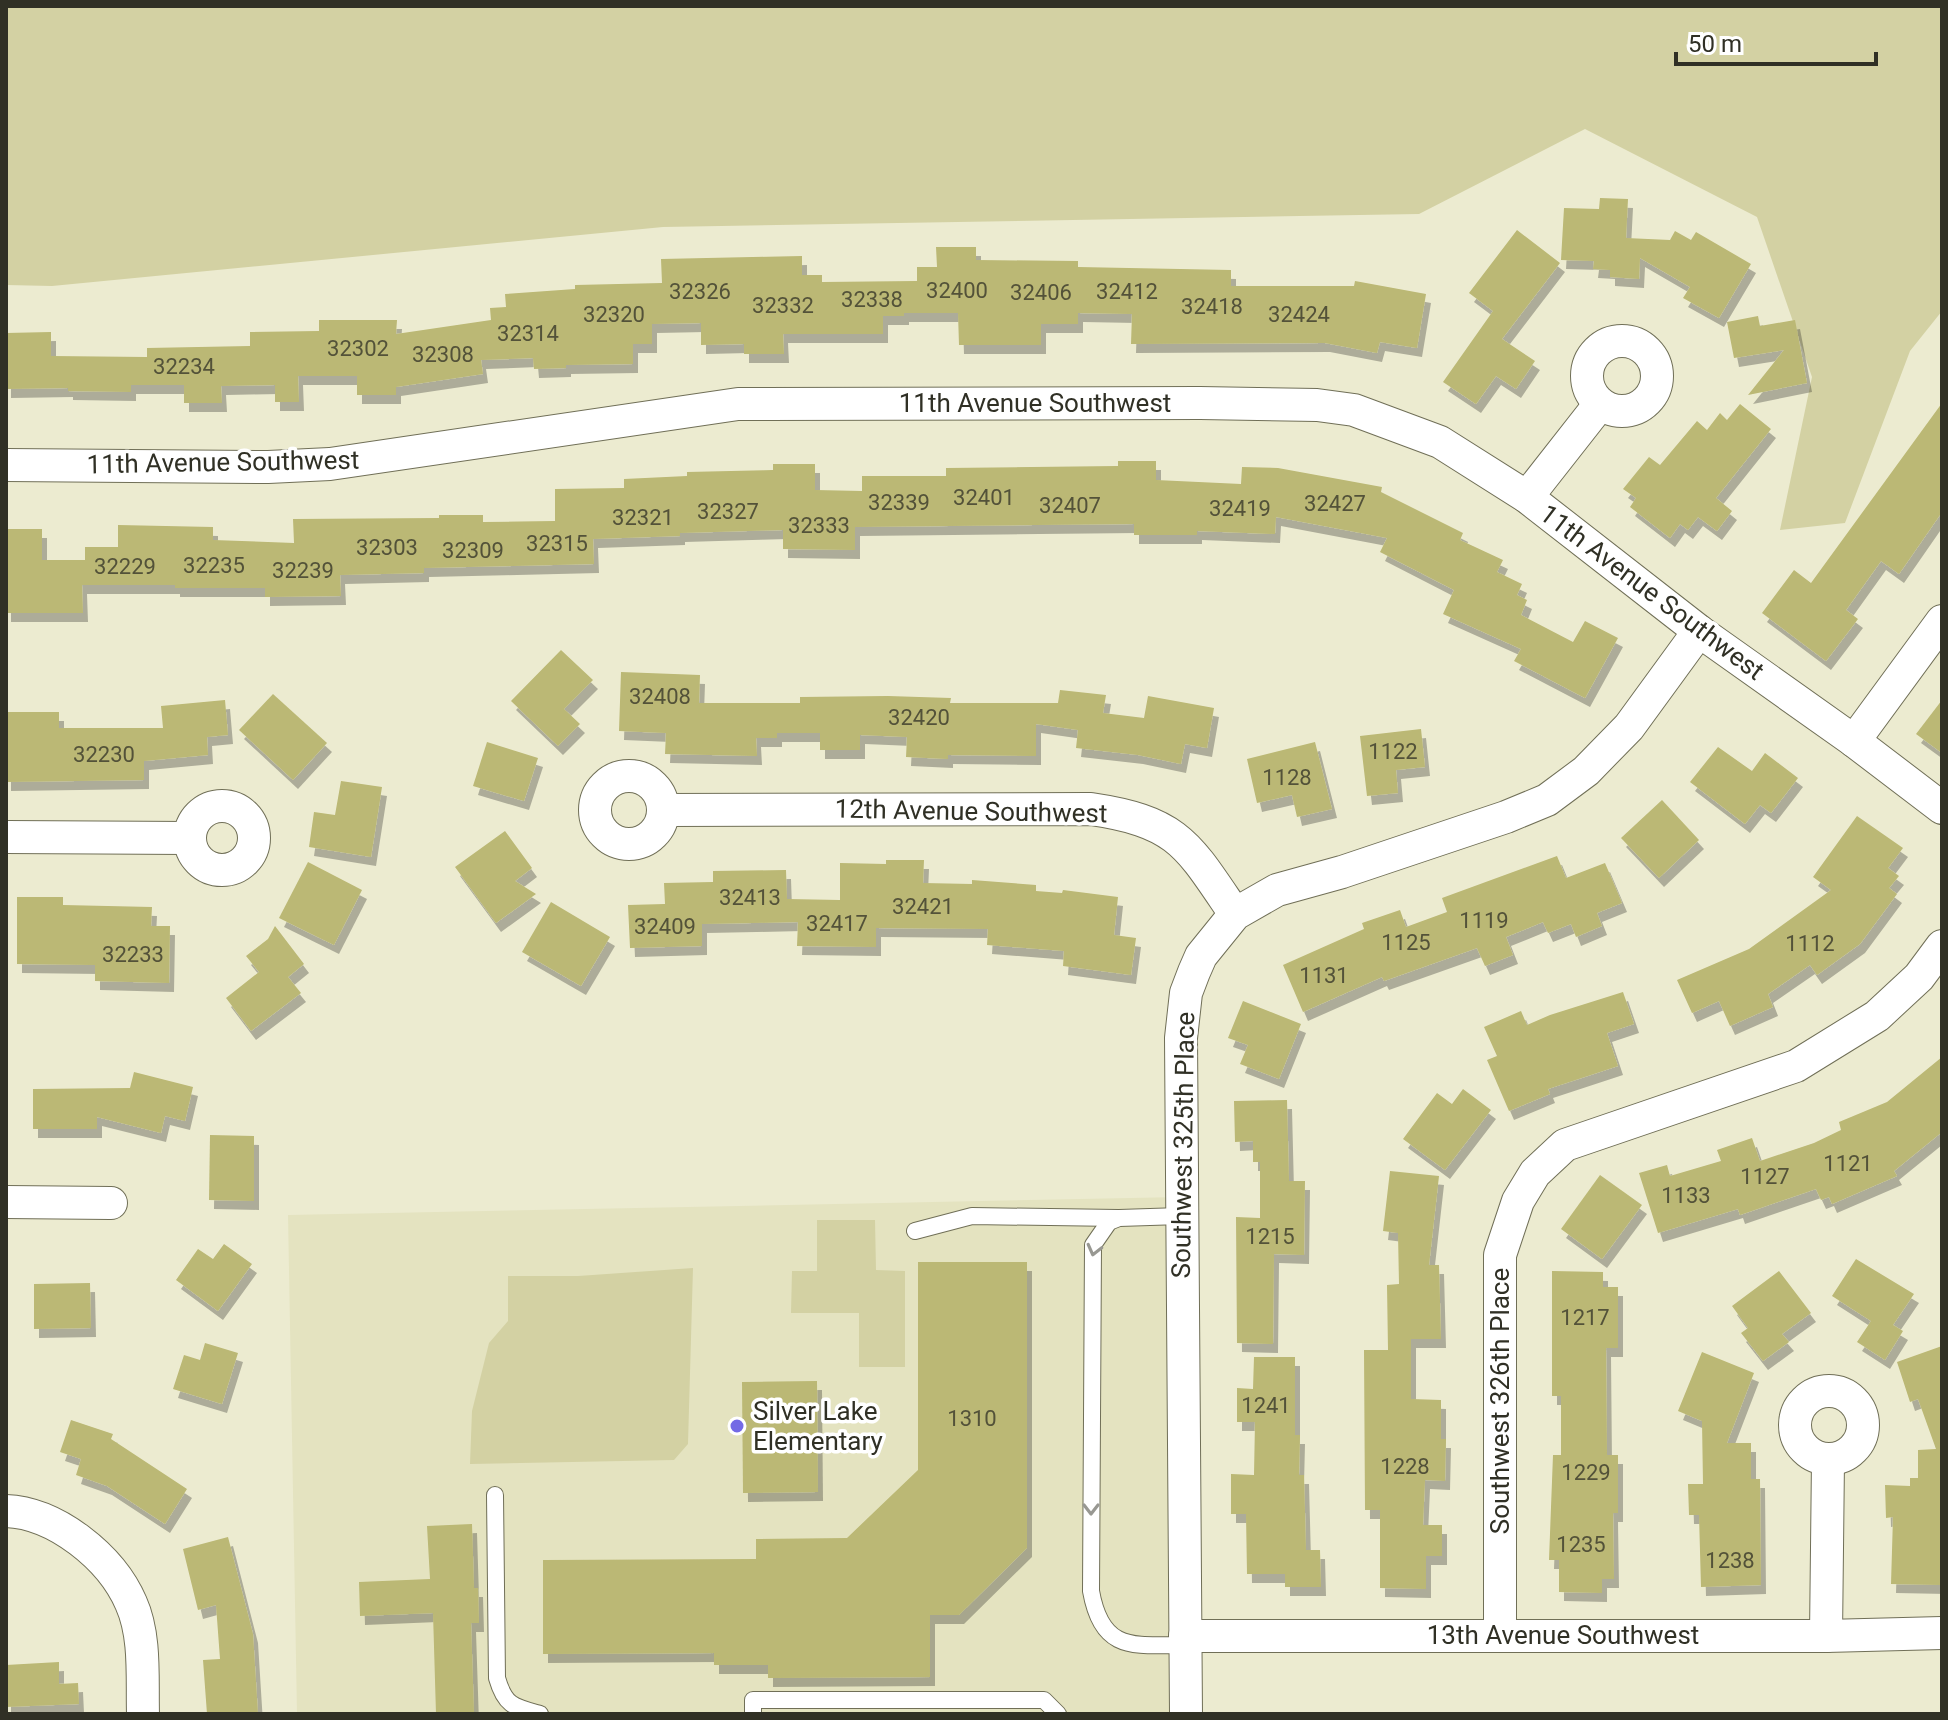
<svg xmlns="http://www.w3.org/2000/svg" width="1948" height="1720" font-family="Roboto,sans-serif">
<defs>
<filter id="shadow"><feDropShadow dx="5" dy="9" stdDeviation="0" flood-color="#0004"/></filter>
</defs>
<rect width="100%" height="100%" fill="#ecebd0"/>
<polygon fill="#e4e3c0" points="1181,1197 1186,1714 297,1714 288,1215"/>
<g fill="#d3d1a3">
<polygon points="6,6 1942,6 1942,311 1910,351 1845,523 1780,530 1812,377 1757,217 1585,129 1419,214 663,227 52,286 6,285"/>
<polygon points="817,1220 875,1220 876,1270 905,1271 905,1367 859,1367 859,1313 791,1313 792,1271 817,1271"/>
<polygon points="693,1268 688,1444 674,1460 470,1464 472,1411 489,1343 508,1321 508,1276 578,1276"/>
</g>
<g fill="#bbb874" filter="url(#shadow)">
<polygon points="1600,198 1628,199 1626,238 1670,240 1675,231 1691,240 1696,232 1751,264 1719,318 1683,298 1690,287 1640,258 1639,279 1610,277 1610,270 1593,269 1594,261 1561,260 1564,208 1599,209"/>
<polygon points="1517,230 1560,263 1502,339 1535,361 1516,389 1496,376 1476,404 1443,382 1493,311 1469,293"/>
<polygon points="936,247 976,247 976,260 1078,261 1078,267 1231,270 1231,286 1354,286 1355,281 1426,294 1417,348 1380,342 1377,353 1325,343 1131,344 1132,314 1078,313 1078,324 1041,324 1041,345 959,345 958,313 904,313 904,316 883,316 883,334 783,334 784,354 744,354 744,344 701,345 701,323 652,324 652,344 633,344 633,364 566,365 566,368 534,369 533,358 481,360 483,374 396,387 396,395 357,395 357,376 298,376 299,402 275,402 275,385 221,386 222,403 184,403 184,385 131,385 131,392 68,391 68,388 6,389 6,333 51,332 51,356 147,357 147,348 250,346 250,332 319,331 319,320 397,320 396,334 491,320 490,308 506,307 505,294 575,289 575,285 662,283 661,259 802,256 802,275 822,275 822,282 917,281 917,267 937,267"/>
<polygon points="1758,316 1760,326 1795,320 1807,383 1748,395 1784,350 1734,358 1727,322"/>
<polygon points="1942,403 1942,512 1899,574 1881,561 1846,610 1858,619 1826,661 1762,613 1794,570 1811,583"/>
<polygon points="1740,404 1771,429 1716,498 1732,511 1717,531 1698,517 1688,530 1680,524 1670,538 1630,507 1636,498 1623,489 1649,457 1660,465 1697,421 1707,430 1720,413 1727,420"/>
<polygon points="1118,461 1156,461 1156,480 1241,484 1242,467 1278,468 1382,487 1381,492 1463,533 1460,540 1503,560 1497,572 1522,584 1517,595 1527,600 1521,615 1573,642 1585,621 1618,638 1585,698 1514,661 1521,649 1443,614 1454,590 1380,552 1387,538 1276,517 1275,534 1197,531 1197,535 1134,535 1134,524 855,527 855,550 783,549 783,530 680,533 680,536 593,539 594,564 424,568 424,573 340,575 341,596 265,597 265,588 175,588 175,585 82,585 83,613 6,613 6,529 42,529 42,560 85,560 85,547 118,547 118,525 213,527 213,540 294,543 293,519 439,518 439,515 483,515 483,522 555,521 555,489 624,488 624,479 687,476 687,472 773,470 773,464 815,464 815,490 862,491 862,476 946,476 946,468 1118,466"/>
<polygon points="561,650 593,680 564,709 580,724 558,746 511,701"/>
<polygon points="621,672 700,675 699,703 800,703 800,697 888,696 951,698 950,703 1058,703 1060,690 1106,695 1103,713 1144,718 1148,696 1214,708 1207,748 1185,744 1181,764 1138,755 1076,748 1078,730 1036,724 1036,756 948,755 948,759 906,757 907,737 860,735 860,750 820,750 820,733 777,733 777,738 756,738 757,756 665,754 666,733 619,731"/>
<polygon points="273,694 327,743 293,780 239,730"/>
<polygon points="225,700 228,735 207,737 208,755 144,761 144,780 6,782 6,712 59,712 59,728 163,728 161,706"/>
<polygon points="1942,700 1942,753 1916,734"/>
<polygon points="1421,729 1425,767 1396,770 1398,793 1367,796 1360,736"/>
<polygon points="487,742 538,758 524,801 473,786"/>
<polygon points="1315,742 1332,809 1297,817 1292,795 1257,803 1247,759"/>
<polygon points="1718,747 1752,771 1765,753 1798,778 1771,813 1760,805 1745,824 1690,782"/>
<polygon points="341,781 382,787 371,857 309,847 314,812 335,815"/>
<polygon points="1662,800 1699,840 1659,878 1621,838"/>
<polygon points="1857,816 1903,848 1888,868 1899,876 1889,888 1897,894 1860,944 1817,975 1810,965 1768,994 1773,1007 1730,1026 1719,1001 1692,1013 1677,980 1749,949 1831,890 1813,877"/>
<polygon points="505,831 532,868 515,881 536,894 496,923 455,867"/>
<polygon points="1557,856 1566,878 1605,863 1622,903 1597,913 1602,926 1576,937 1571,924 1548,933 1543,922 1506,937 1513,955 1485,966 1477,948 1384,981 1382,977 1303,1012 1283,965 1364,929 1362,923 1400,910 1406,927 1447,912 1442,898"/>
<polygon points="886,860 924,860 923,883 972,884 972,880 1036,885 1036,891 1062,893 1063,890 1118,897 1114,935 1136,938 1131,975 1063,966 1064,951 987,945 988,929 876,928 876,947 797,946 798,922 702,924 702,946 630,948 628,905 665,904 664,883 713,882 713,871 786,870 787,899 840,900 840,863 886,864"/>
<polygon points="308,862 362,890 334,945 279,918"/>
<polygon points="17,897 63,897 63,905 152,907 151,926 170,926 169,983 95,981 95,965 17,964"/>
<polygon points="551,902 610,937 581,986 522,952"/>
<polygon points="275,926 304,964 288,977 301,993 251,1031 226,998 259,972 246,956 268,939"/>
<polygon points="1623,992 1634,1024 1607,1033 1618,1066 1548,1089 1550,1094 1509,1111 1487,1060 1497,1056 1484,1027 1521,1011 1527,1025 1550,1015"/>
<polygon points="1243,1001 1301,1024 1279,1079 1240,1064 1248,1045 1228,1038"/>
<polygon points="1942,1057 1942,1132 1894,1171 1897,1176 1832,1204 1829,1197 1821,1200 1816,1189 1740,1215 1738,1209 1658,1233 1639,1173 1667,1165 1670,1176 1721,1161 1717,1150 1752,1138 1760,1161 1814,1143 1841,1130 1839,1122 1887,1102"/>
<polygon points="134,1072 193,1087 185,1121 165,1116 161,1133 97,1117 97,1129 33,1129 33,1089 130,1088"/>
<polygon points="1463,1089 1491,1110 1445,1170 1403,1139 1437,1093 1452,1104"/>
<polygon points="1287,1100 1289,1181 1305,1181 1304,1255 1274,1254 1273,1344 1237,1343 1236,1217 1260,1218 1260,1162 1253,1162 1253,1141 1235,1142 1234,1101"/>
<polygon points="210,1135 254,1136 254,1201 209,1200"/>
<polygon points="1390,1171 1439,1176 1429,1265 1439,1265 1441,1339 1411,1339 1411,1399 1441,1400 1441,1439 1446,1439 1445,1481 1425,1480 1423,1525 1442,1525 1442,1556 1426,1556 1426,1589 1380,1588 1380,1510 1365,1510 1364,1350 1388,1350 1387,1285 1399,1284 1398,1233 1383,1231"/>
<polygon points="1600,1175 1642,1205 1602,1259 1561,1229"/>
<polygon points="224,1244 252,1264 218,1311 176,1280 198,1249 213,1259"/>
<polygon points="1856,1259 1914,1294 1893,1325 1903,1331 1885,1360 1857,1342 1871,1321 1832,1296"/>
<polygon points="918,1262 1027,1262 1027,1548 959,1615 930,1615 930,1677 768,1678 768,1665 714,1665 714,1653 543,1654 543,1560 756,1559 756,1539 847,1538 918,1470"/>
<polygon points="1552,1271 1603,1272 1603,1287 1618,1287 1618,1348 1606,1348 1607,1455 1618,1455 1618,1513 1613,1513 1614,1579 1602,1579 1602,1593 1559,1592 1559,1560 1549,1560 1553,1455 1561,1455 1561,1396 1552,1396"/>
<polygon points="1779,1271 1811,1313 1782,1334 1789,1342 1763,1361 1741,1333 1748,1328 1732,1306"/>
<polygon points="90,1283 91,1328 34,1329 34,1284"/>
<polygon points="205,1343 238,1353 222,1404 173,1389 184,1355 200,1360"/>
<polygon points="1942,1346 1942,1585 1891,1584 1893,1517 1886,1518 1885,1485 1910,1486 1910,1478 1918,1478 1918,1450 1936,1449 1918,1399 1910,1402 1897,1362"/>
<polygon points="1702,1352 1754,1373 1727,1443 1751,1443 1751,1479 1760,1479 1761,1585 1701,1587 1699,1515 1689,1515 1688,1484 1703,1484 1702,1421 1678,1411"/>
<polygon points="1254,1357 1295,1357 1295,1435 1300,1435 1299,1475 1304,1475 1306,1550 1320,1550 1321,1587 1285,1587 1285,1574 1247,1574 1246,1514 1231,1514 1231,1474 1254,1475 1255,1422 1237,1422 1237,1388 1253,1389"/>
<polygon points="817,1381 818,1492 743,1493 742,1382"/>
<polygon points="71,1420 113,1434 111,1439 187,1489 165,1524 107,1486 76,1475 81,1459 60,1452"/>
<polygon points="472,1524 474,1588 478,1588 479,1623 471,1623 474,1714 436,1714 433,1613 360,1616 359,1582 430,1579 427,1526"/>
<polygon points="228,1537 253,1634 258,1714 207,1714 203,1660 220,1659 216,1605 198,1610 183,1549"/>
<polygon points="59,1662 59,1684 78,1683 79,1704 6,1707 6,1665"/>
</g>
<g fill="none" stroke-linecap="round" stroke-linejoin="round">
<g stroke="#706f57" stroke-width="18">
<g id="lane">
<path d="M1181,1216L1119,1218L1109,1222L1093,1245L1091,1591C1102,1653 1134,1645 1185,1645"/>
<polyline points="915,1231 972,1216 1118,1218"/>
<path d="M495,1495L497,1678C505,1706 514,1707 540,1714"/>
<polyline points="753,1714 753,1700 1044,1700 1058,1714"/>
</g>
</g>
<g stroke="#706f57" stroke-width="34">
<g id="street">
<circle cx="1622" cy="376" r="35"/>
<polyline points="6,465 268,467 330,464 738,404 1200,403 1317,405 1354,410 1440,442 1527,497 1699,631 1854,741 1942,808"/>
<polyline points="1527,497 1600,404"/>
<polyline points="1854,741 1942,621"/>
<circle cx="629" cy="810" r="34"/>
<circle cx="222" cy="838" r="32"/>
<path d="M664,810L1091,809C1179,822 1188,845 1235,914"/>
<polyline points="6,837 189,838"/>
<polyline points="6,1202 111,1203"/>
<circle cx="1829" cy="1425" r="34"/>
<path d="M6,1511C56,1513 111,1557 131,1603C146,1636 142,1679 143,1714"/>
<polyline points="1500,1634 1500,1255 1518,1201 1535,1173 1565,1145 1796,1066 1877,1016 1919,977 1942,946"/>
<polyline points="1185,1636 1826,1636 1942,1633"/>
<polyline points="1826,1636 1828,1460"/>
<polyline points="1186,1714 1181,1038 1186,993 1194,972 1201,956 1235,914 1277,890 1342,872 1506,817 1547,800 1586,771 1629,727 1699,631"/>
</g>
</g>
<use href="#lane" stroke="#fff" stroke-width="16"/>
<use href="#street" stroke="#fff" stroke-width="32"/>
</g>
<defs><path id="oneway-chevron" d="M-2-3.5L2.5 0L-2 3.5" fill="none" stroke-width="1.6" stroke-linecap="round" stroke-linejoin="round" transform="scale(2)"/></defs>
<g stroke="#989892">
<use href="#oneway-chevron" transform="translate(1094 1250) rotate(104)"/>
<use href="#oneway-chevron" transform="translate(1091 1509) rotate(90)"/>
</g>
<circle fill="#746ae5" stroke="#fff" stroke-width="3" cx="737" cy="1426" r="8"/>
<g text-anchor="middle" stroke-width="7" stroke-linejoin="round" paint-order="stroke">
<g font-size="22" fill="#535239">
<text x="957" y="298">32400</text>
<text x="700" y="299">32326</text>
<text x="1127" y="299">32412</text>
<text x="1041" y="300">32406</text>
<text x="872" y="307">32338</text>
<text x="783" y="313">32332</text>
<text x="1212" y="314">32418</text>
<text x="614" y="322">32320</text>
<text x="1299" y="322">32424</text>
<text x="528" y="341">32314</text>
<text x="358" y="356">32302</text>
<text x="443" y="362">32308</text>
<text x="184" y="374">32234</text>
<text x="984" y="505">32401</text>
<text x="899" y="510">32339</text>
<text x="1335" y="511">32427</text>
<text x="1070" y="513">32407</text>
<text x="1240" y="516">32419</text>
<text x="728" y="519">32327</text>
<text x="643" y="525">32321</text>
<text x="819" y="533">32333</text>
<text x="557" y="551">32315</text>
<text x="387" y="555">32303</text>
<text x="473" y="558">32309</text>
<text x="214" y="573">32235</text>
<text x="125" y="574">32229</text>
<text x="303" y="578">32239</text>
<text x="660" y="704">32408</text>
<text x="919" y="725">32420</text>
<text x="1393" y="759">1122</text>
<text x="104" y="762">32230</text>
<text x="1287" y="785">1128</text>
<text x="750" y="905">32413</text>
<text x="923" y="914">32421</text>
<text x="1484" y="928">1119</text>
<text x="837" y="931">32417</text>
<text x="665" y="934">32409</text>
<text x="1406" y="950">1125</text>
<text x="1810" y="951">1112</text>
<text x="133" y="962">32233</text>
<text x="1324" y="983">1131</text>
<text x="1848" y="1171">1121</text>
<text x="1765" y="1184">1127</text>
<text x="1686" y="1203">1133</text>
<text x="1270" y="1244">1215</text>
<text x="1585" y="1325">1217</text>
<text x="1266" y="1413">1241</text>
<text x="972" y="1426">1310</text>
<text x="1405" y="1474">1228</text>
<text x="1586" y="1480">1229</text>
<text x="1581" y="1552">1235</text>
<text x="1730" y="1568">1238</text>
</g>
<g font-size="26" fill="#303025" stroke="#fff">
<text x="1035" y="412">11th Avenue Southwest</text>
<text transform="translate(223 462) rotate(-1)" y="9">11th Avenue Southwest</text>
<text transform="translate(1652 592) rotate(37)" y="9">11th Avenue Southwest</text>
<text transform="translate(971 811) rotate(1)" y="9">12th Avenue Southwest</text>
<text transform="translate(1183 1145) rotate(-89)" y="9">Southwest 325th Place</text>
<text transform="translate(1500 1401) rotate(-90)" y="9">Southwest 326th Place</text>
<text x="1563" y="1644">13th Avenue Southwest</text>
</g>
<g font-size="26" fill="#303025" stroke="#fff" text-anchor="start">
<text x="753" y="1420">Silver Lake<tspan x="753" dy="30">Elementary</tspan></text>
</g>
</g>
<rect width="1948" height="1720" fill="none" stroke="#303025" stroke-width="16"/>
<path d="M1676 52v12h200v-12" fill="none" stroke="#303025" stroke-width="4"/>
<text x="1688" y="52" font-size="24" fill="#303025" stroke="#ffffff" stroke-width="6" paint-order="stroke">50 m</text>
</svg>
